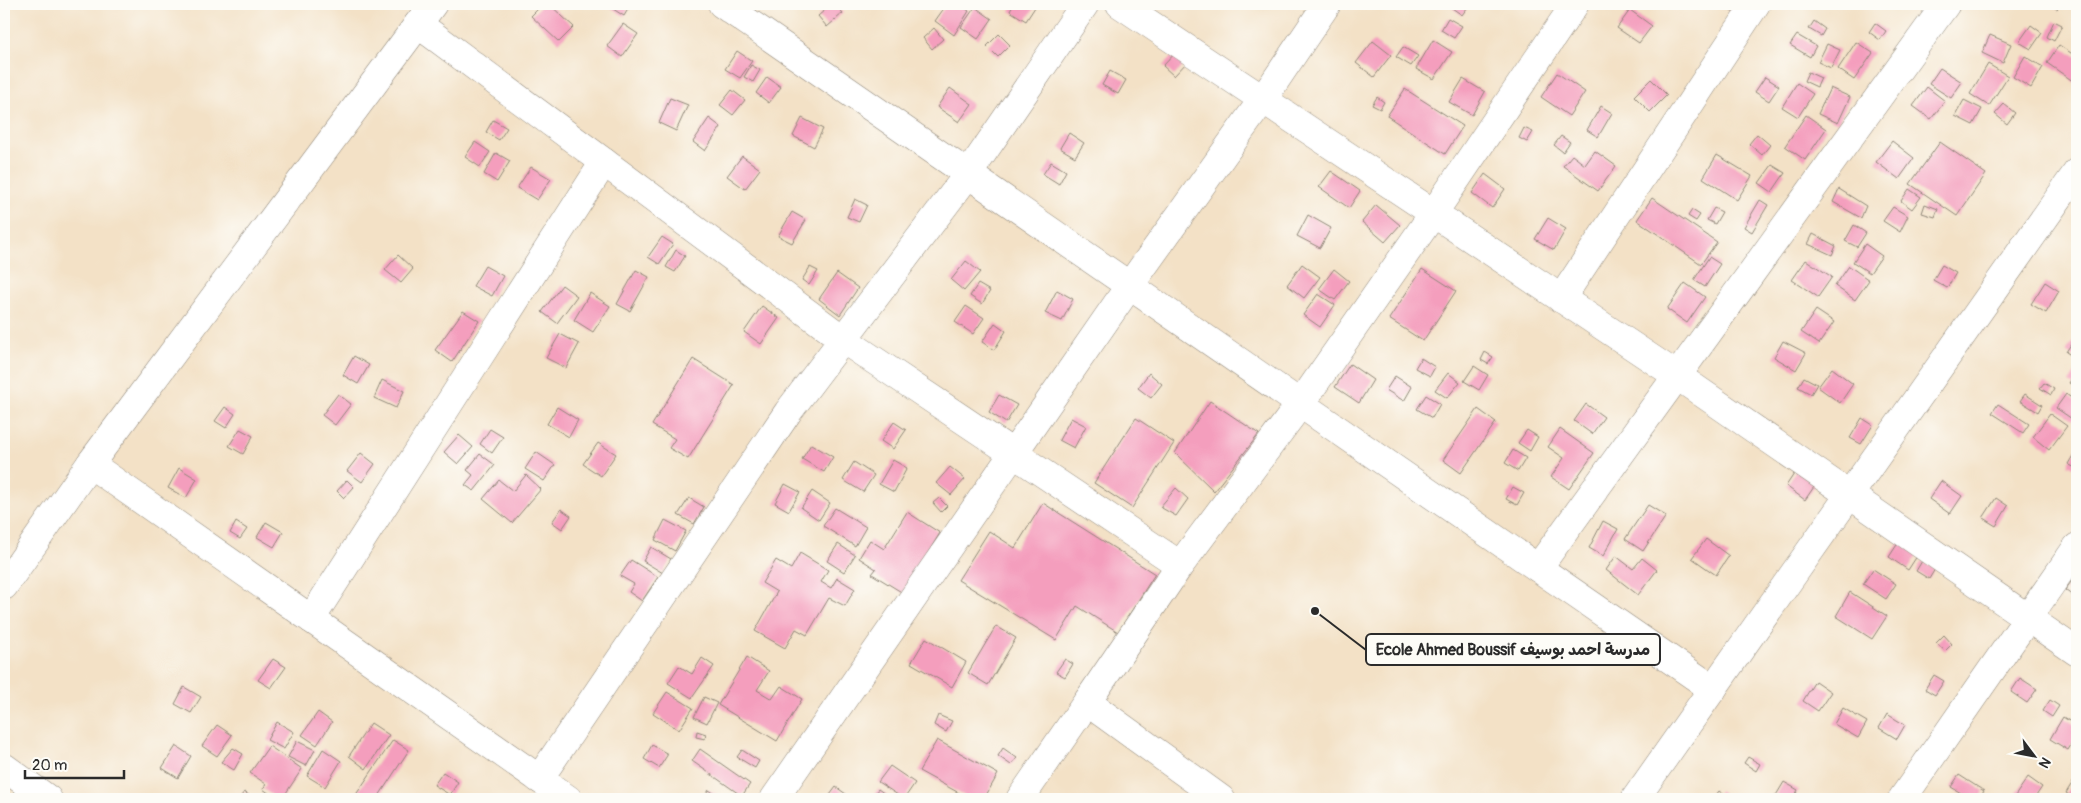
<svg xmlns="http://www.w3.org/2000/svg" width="2081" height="803" font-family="Pangolin,'Playpen Sans Arabic',sans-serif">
<rect width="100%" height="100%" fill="#fdfcf7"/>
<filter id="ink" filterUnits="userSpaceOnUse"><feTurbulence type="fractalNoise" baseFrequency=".02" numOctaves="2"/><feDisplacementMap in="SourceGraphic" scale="10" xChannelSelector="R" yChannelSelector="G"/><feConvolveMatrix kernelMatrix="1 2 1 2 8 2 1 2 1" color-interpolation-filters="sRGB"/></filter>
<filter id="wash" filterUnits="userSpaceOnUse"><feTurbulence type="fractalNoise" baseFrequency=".0096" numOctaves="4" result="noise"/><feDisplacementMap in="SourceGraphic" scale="20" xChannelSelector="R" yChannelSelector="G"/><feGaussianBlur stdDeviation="1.12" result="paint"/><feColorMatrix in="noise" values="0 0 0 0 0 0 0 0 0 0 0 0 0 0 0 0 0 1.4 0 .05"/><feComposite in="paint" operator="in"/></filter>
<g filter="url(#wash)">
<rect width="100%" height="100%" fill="#f3e1c6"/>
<g id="blocks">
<g fill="#f49ebd">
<polygon points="543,4 549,4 574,27 559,42 531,16"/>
<polygon points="612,4 631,4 624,16 610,7"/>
<polygon points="832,4 835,4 843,13 827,27 818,16"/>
<polygon points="947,4 959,4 969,11 954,35 935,21"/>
<polygon points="1014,4 1037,4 1026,21 1010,11"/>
<polygon points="1454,4 1470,4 1462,15 1452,8"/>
<polygon points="1719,4 1742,4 1736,14"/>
<polygon points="2048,4 2061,4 2057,9"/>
<polygon points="975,7 992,19 978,39 961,27"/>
<polygon points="1630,10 1652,26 1639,43 1617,28"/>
<polygon points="1448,18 1462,26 1454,38 1441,30"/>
<polygon points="1814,21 1825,29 1821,36 1809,29"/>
<polygon points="2054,21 2062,25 2054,41 2047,37"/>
<polygon points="1875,23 1886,31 1880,40 1869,32"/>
<polygon points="623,24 638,34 622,57 607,46"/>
<polygon points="2031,25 2042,33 2031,49 2019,42"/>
<polygon points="934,28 943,39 932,49 923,38"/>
<polygon points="999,34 1010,45 998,57 987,46"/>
<polygon points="1797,35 1816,46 1810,57 1790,45"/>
<polygon points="1990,35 2011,44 2003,63 1982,53"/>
<polygon points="1433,40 1452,52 1434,79 1416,69"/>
<polygon points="1373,41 1391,55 1374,77 1356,63"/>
<polygon points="1856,42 1873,53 1854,80 1838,69"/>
<polygon points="1827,44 1840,50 1831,68 1818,62"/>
<polygon points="2059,45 2077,57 2077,84 2047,63"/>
<polygon points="1403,47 1418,56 1411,66 1396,57"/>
<polygon points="737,51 752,61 740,78 725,69"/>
<polygon points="1177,51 1188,61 1174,76 1163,66"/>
<polygon points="2025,56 2043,67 2031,88 2013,77"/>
<polygon points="1988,64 2008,76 1989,106 1970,94"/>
<polygon points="751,65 760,70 753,82 744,77"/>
<polygon points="1940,68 1962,82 1951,98 1929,84"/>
<polygon points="1110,71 1126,80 1118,94 1102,85"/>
<polygon points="1808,72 1821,78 1817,87 1804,81"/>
<polygon points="1557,73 1585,92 1569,116 1541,97"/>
<polygon points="767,77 781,87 769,103 756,93"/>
<polygon points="1765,77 1779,86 1769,101 1755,92"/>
<polygon points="1463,79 1485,92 1472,115 1449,102"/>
<polygon points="1651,79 1667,95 1650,112 1634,96"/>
<polygon points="1797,83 1813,94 1798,117 1782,107"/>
<polygon points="1927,87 1945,101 1931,119 1913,106"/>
<polygon points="950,88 972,104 959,122 937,107"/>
<polygon points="1830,88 1850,97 1838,123 1818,114"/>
<polygon points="1405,89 1463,126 1445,154 1387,116"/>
<polygon points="732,90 745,100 733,115 720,105"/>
<polygon points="1377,97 1384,102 1380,109 1372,105"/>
<polygon points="670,98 688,105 676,131 659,123"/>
<polygon points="1964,100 1982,109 1973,125 1955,116"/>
<polygon points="2004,104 2015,113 2007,124 1995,114"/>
<polygon points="1601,106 1612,113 1598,137 1587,130"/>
<polygon points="1806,115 1826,129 1805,160 1785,146"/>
<polygon points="709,118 721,127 705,151 693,142"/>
<polygon points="802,118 823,129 814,147 793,136"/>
<polygon points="493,120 507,128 499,140 486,132"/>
<polygon points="1524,128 1533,132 1527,142 1519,138"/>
<polygon points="1069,133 1084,143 1075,157 1060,148"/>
<polygon points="1757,134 1770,145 1762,155 1749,144"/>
<polygon points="1561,136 1570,142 1563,152 1554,145"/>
<polygon points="1892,141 1914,158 1899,179 1876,162"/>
<polygon points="475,142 490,152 480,167 465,157"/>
<polygon points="1940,142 1986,174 1957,216 1910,184"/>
<polygon points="1595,151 1616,166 1598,191 1563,166 1572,155 1585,165"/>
<polygon points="496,153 510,161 497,182 484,174"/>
<polygon points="1717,155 1752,176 1737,200 1703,178"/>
<polygon points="742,156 760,169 745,189 727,176"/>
<polygon points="1051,162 1066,171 1059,184 1043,174"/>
<polygon points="1772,165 1785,173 1772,192 1759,183"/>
<polygon points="531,167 551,179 537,200 517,188"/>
<polygon points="1331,171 1360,191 1349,208 1319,187"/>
<polygon points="1485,174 1505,189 1492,208 1472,193"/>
<polygon points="1839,189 1866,206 1861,218 1833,202"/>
<polygon points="1909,189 1921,197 1912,209 1901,201"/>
<polygon points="1652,198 1717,242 1701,264 1637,220"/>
<polygon points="855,199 867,205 859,222 847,217"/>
<polygon points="1760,200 1768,205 1752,232 1744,227"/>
<polygon points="1925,204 1938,209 1935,217 1922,213"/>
<polygon points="1376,205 1400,225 1385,242 1362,222"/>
<polygon points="1893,207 1908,216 1900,232 1883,221"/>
<polygon points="1714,208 1722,212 1715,224 1707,220"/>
<polygon points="1692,210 1700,215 1696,221 1688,216"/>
<polygon points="792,212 806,220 792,243 778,236"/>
<polygon points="1308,215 1331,228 1320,248 1297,236"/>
<polygon points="1548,218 1566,229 1554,250 1535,239"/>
<polygon points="1854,225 1866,233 1857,247 1845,241"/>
<polygon points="1813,234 1836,246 1832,255 1808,244"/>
<polygon points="662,237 673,244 659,264 648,257"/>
<polygon points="1865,244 1882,256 1870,273 1853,262"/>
<polygon points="676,250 685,256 675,272 666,267"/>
<polygon points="398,255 413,269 401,283 385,270"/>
<polygon points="1709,257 1720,264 1705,287 1694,280"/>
<polygon points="1806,260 1832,277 1818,297 1792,280"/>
<polygon points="966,261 980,272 964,291 951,280"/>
<polygon points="1302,264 1320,277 1304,298 1287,285"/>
<polygon points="1942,265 1956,273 1947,288 1933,280"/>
<polygon points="485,266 503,276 492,296 473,286"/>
<polygon points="1849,266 1869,280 1855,300 1835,286"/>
<polygon points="810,267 818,271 809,285 802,280"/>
<polygon points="1334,269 1349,281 1335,300 1319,289"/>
<polygon points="1422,269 1456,291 1423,341 1389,319"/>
<polygon points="636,270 649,277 630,311 617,304"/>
<polygon points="837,273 858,288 840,315 819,299"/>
<polygon points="2045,282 2059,291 2046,313 2031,304"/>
<polygon points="1685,283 1705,297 1687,323 1667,309"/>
<polygon points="978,284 990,291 982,304 970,296"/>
<polygon points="562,285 577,296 557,323 542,312"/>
<polygon points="1057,290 1073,299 1062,321 1045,313"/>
<polygon points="590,293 610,306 593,332 574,320"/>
<polygon points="1318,294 1335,305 1320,327 1303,315"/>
<polygon points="762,306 779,318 761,344 744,332"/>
<polygon points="966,306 984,318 973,334 955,322"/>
<polygon points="1816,310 1834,322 1819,344 1801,332"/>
<polygon points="463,311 479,321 452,362 435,350"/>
<polygon points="995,323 1006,331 994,350 982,342"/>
<polygon points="560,334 579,344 566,368 546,358"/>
<polygon points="2077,335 2077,359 2066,352"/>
<polygon points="1783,341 1806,353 1796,370 1774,357"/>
<polygon points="1485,352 1493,357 1488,364 1481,360"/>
<polygon points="354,356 369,365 358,384 343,375"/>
<polygon points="1421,358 1435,367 1430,376 1415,368"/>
<polygon points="693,359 734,385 688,459 669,448 675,439 652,425"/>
<polygon points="1350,364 1373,380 1359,403 1335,387"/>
<polygon points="1474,366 1488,375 1479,390 1464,381"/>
<polygon points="1832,368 1853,384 1840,403 1818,387"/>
<polygon points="2077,371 2077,388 2069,383"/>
<polygon points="1149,373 1162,384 1151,398 1138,388"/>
<polygon points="1448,373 1460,382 1447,398 1435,390"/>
<polygon points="1395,376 1412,387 1404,401 1386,390"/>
<polygon points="1804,377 1817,384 1811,394 1798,387"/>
<polygon points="382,380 404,391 396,408 374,398"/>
<polygon points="2044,383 2054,389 2051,395 2040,388"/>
<polygon points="338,394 351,404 335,425 322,415"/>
<polygon points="2025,394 2042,405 2038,412 2020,401"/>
<polygon points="2066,394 2077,402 2077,418 2075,421 2056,408"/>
<polygon points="999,395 1017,405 1006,423 989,412"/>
<polygon points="1426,395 1440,404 1432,418 1417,409"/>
<polygon points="1210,401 1259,434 1214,491 1175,453"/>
<polygon points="1586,404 1604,417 1592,434 1574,421"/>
<polygon points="1998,404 2029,424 2023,433 1992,413"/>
<polygon points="225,407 235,414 226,428 215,421"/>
<polygon points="557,407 578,420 569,437 547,424"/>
<polygon points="1478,409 1496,422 1461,473 1443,460"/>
<polygon points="2050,414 2067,426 2049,450 2033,437"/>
<polygon points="1071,418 1086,426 1074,448 1059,440"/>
<polygon points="1136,418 1174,443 1132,508 1094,483"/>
<polygon points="1862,418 1873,425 1861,444 1850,438"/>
<polygon points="894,422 906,430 893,449 881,441"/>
<polygon points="240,429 253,436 243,454 229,446"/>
<polygon points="490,429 503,437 492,453 480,444"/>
<polygon points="1560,429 1594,453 1569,489 1551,477 1564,458 1548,447"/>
<polygon points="1527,430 1538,437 1530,451 1518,443"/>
<polygon points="459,435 473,447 458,464 444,452"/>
<polygon points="598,443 616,454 601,476 583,464"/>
<polygon points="811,444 833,457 824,472 802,459"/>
<polygon points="2077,449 2077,469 2068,464"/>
<polygon points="1513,450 1526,458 1518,471 1505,463"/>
<polygon points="536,452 555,465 544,481 525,469"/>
<polygon points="361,453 375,464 362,482 347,471"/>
<polygon points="480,454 495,465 474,491 465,485 473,475 467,470"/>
<polygon points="893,460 907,468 894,492 879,484"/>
<polygon points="854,462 874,475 863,492 843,480"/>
<polygon points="950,467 965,479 951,495 936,483"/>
<polygon points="179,468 197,479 186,498 168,488"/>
<polygon points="1798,468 1818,481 1805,500 1786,486"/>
<polygon points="526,475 541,489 512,523 483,499 499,480 513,491"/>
<polygon points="347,480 354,487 344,498 337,491"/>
<polygon points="1941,481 1962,496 1950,514 1929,499"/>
<polygon points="785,484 800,492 789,511 775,503"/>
<polygon points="1513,487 1524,493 1517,505 1506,499"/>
<polygon points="1176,488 1188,499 1176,516 1160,507"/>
<polygon points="812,491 830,503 819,520 801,508"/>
<polygon points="689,498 704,507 694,524 678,515"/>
<polygon points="939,498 947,506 941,512 933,503"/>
<polygon points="1996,498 2008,506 1996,526 1983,518"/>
<polygon points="1043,503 1155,574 1118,632 1077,606 1056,640 958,580 989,531 1015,548"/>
<polygon points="1648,505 1666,516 1643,551 1625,539"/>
<polygon points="835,508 866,527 855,546 823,526"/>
<polygon points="561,509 571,516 562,529 552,522"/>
<polygon points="907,512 940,533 903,593 872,574 876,569 859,558 870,540 884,549"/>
<polygon points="665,520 686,531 675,551 655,540"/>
<polygon points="1603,521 1618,529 1603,556 1589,548"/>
<polygon points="236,522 247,529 240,539 230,533"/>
<polygon points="266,522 283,532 274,547 257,537"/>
<polygon points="1706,539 1729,556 1716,575 1692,558"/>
<polygon points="1900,540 1919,553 1908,570 1889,557"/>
<polygon points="838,544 855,555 844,572 827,561"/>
<polygon points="651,547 671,559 663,573 643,561"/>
<polygon points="800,553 828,570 821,582 831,588 837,578 855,589 845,606 829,598 807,635 796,629 785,648 755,631 777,592 762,583 776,560 791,569"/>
<polygon points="1616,556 1633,569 1642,558 1657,570 1638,595 1606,570"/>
<polygon points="631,560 658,577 642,601 629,592 634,584 620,576"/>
<polygon points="1922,561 1935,569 1929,579 1916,571"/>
<polygon points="1873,569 1896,584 1886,599 1863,584"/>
<polygon points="2074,578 2077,580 2077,599 2065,590"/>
<polygon points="1850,592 1887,616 1872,639 1836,616"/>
<polygon points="996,626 1016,638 988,685 968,673"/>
<polygon points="1944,635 1952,644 1945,651 1936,643"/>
<polygon points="926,638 966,662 952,687 911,663"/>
<polygon points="747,657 769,671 757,690 772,699 781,686 802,699 777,741 718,705"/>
<polygon points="702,658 714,666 692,698 668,683 679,666 692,674"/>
<polygon points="273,659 286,667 271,688 258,680"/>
<polygon points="1065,659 1073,664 1065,677 1056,672"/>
<polygon points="1934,675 1944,681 1935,695 1925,689"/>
<polygon points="2020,678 2037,689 2027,703 2011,692"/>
<polygon points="1815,681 1831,692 1818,711 1803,701"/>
<polygon points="184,687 201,697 191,713 175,704"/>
<polygon points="667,692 693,708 679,730 653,713"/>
<polygon points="704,697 717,703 707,723 694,717"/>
<polygon points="2050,700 2059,706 2052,717 2043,711"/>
<polygon points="1843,708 1867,722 1858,738 1834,724"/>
<polygon points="318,712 332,722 317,745 302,735"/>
<polygon points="1887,714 1905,725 1897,739 1879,728"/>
<polygon points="938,715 952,721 946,732 934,725"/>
<polygon points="2063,717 2077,726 2077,735 2068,750 2050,739"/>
<polygon points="277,722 294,732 284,749 267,740"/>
<polygon points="371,723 389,735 366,769 349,756"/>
<polygon points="217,725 232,735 217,756 202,746"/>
<polygon points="697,731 706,734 705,739 696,737"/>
<polygon points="393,740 409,750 377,799 353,799"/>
<polygon points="937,740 998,774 984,799 970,799 919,771"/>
<polygon points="297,741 315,750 306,766 288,757"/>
<polygon points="652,745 668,754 659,768 644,759"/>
<polygon points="176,746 191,756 178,778 162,768"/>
<polygon points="269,746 302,769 282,799 277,799 263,789 266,784 250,773"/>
<polygon points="233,748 243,754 234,770 221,762"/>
<polygon points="1003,748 1017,758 1011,765 998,756"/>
<polygon points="323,749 341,761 325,787 307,776"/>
<polygon points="700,749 750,784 742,796 692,761"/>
<polygon points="742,750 759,761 755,768 737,757"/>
<polygon points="1748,757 1760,764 1756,771 1744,763"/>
<polygon points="890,766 915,783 904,799 878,782"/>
<polygon points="443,772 458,782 450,795 434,785"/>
<polygon points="1959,775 1984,791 1979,799 1971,799 1951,787"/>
<polygon points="2077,775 2077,799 2075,799 2066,793"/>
<polygon points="2028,777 2042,787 2034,799 2013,799"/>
<polygon points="1784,782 1798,790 1793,799 1779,799 1775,797"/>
<polygon points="836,787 853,799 827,799"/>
<polygon points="878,789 892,799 871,799"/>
<polygon points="709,790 723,799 703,799"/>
<polygon points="1719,791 1730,799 1713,799"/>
<polygon points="244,792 255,799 239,799"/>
</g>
</g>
</g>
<g filter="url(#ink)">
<use href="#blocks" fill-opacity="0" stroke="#8f8678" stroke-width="1"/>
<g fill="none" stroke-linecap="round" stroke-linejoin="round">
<g stroke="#8f8678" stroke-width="29">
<g id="street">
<polyline points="722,4 1713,689"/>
<polyline points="1120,4 1676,375 2077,652"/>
<polyline points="418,24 844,340 1180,565"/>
<polyline points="1561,299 1756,4"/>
<polyline points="90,464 568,799"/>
<polyline points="1538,568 1946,4"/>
<polyline points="4,586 90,464 433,4"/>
<polyline points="311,619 604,162"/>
<polyline points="1087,702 1180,565 1301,403 1433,214 1575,4"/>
<polyline points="4,767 48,799"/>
<polyline points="539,779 788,412 969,173 1085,4"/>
<polyline points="774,799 1130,285 1263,99 1327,4"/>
<polyline points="1020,799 1087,702 1221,799"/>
<polyline points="1635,799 2077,172"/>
<polyline points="1902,799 2077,547"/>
</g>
</g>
<use href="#street" stroke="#fff" stroke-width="28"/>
</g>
</g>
<path fill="none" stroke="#2b2b2b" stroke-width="2" d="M1315 611L1366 650"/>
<circle fill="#2b2b2b" stroke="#fdfcf7" stroke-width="2" cx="1315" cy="611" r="5"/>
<rect fill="#fdfcf7" stroke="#2b2b2b" stroke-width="2" x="1366" y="634" width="294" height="31" rx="5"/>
<g font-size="16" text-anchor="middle" font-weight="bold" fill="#2b2b2b">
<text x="1513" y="655">Ecole Ahmed Boussif مدرسة احمد بوسيف</text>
</g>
<rect width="2081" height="803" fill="none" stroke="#fdfcf7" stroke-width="20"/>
<g transform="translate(2034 756) rotate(122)" stroke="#fdfcf7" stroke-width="4" paint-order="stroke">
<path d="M0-4L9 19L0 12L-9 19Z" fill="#2b2b2b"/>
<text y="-8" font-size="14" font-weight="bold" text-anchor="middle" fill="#2b2b2b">N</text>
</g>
<path d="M25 770v8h99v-8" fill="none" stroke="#2b2b2b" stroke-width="2.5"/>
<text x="32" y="770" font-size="15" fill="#2b2b2b" stroke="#fdfcf7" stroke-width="4" paint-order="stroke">20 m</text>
</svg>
